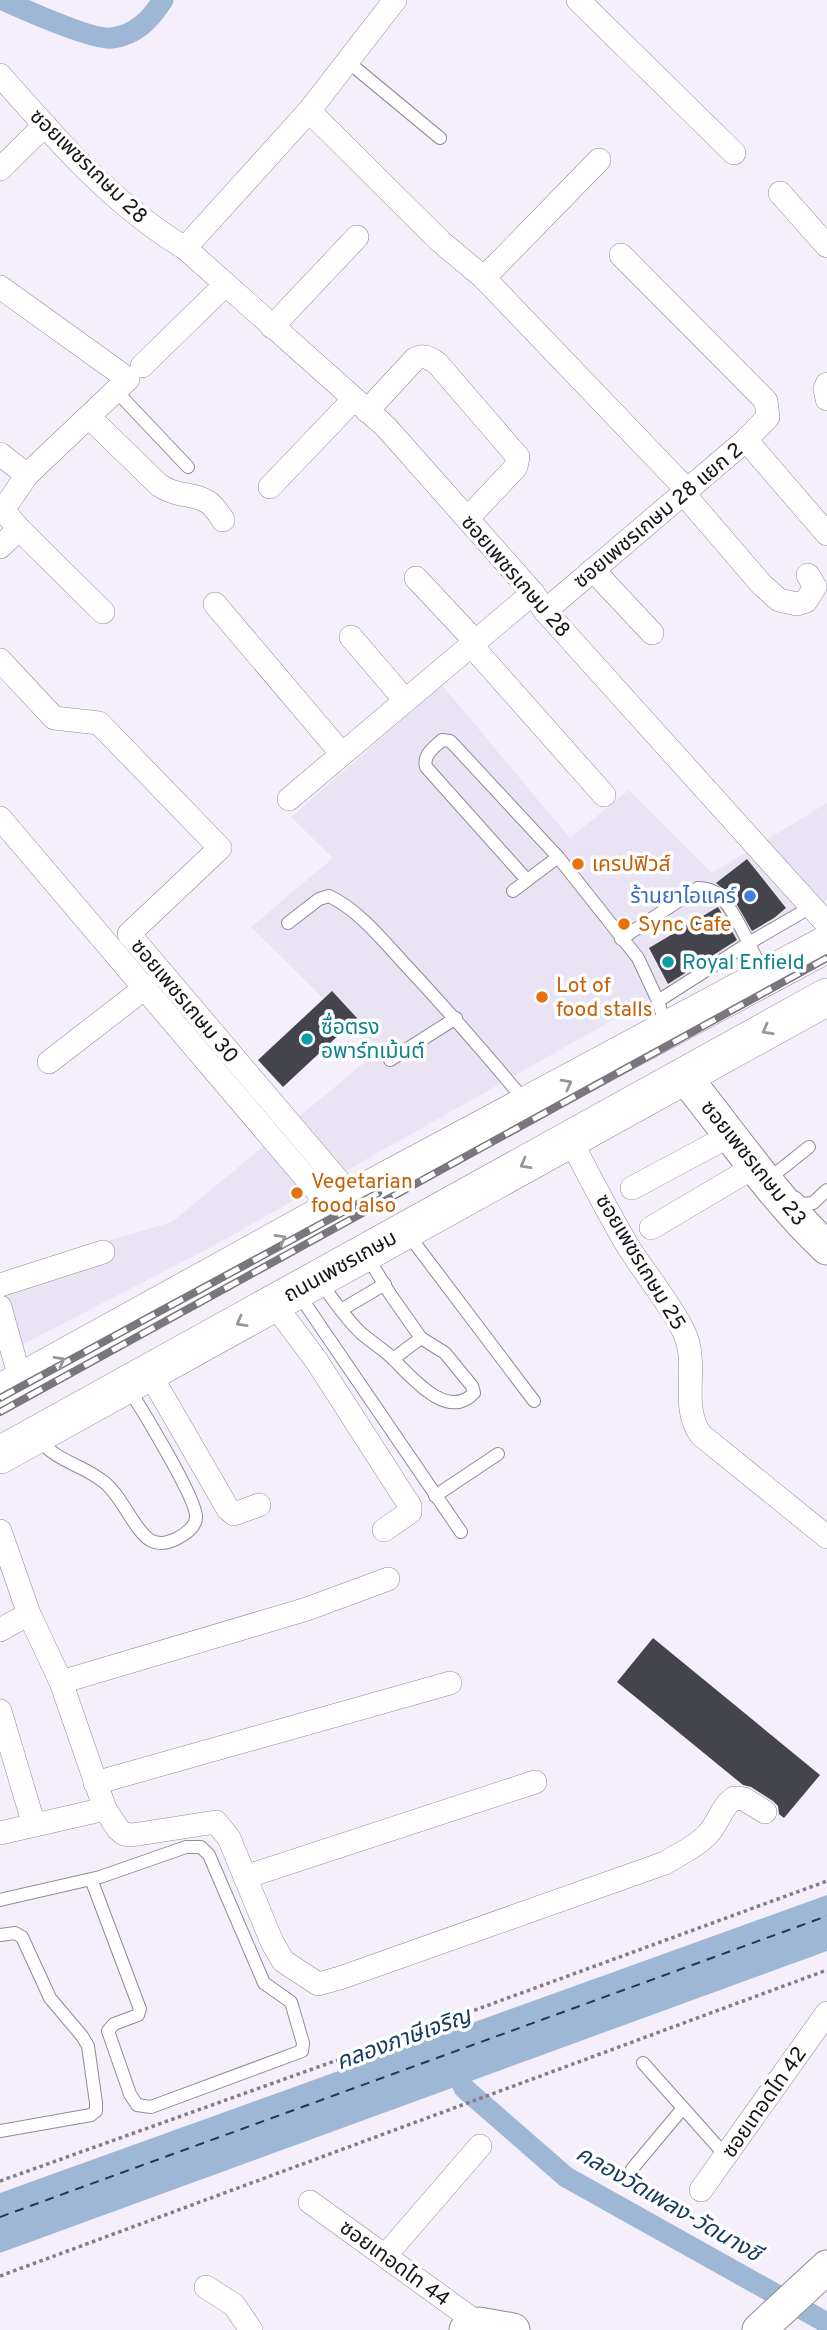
<svg xmlns="http://www.w3.org/2000/svg" width="827" height="2330" font-family="Overpass,'Noto Sans Thai',sans-serif">
<rect width="100%" height="100%" fill="#f4effa"/>
<polygon fill="#eae3f4" points="442,685 570,838 629,790 712,873 827,803 827,899 213,1246 0,1356 0,1273 172,1222 377,1052 251,927 333,858 291,817"/>
<polygon fill="#9eb7d4" points="827,1895 827,1951 0,2253 0,2193"/>
<g fill="none" stroke-linecap="round" stroke-linejoin="round">
<g stroke="#9eb7d4" stroke-width="21">
<path d="M3,0C23,9 94,41 112,38C136,35 151,19 163,0"/>
<polyline points="451,2058 464,2088 566,2177 827,2323"/>
</g>
<polyline stroke="#173b62" stroke-width="2" stroke-dasharray="9 7" stroke-linecap="butt" points="0,2217 827,1916"/>
</g>
<g fill="#44444c">
<polygon points="747,859 786,908 774,918 752,931 732,896 716,883"/>
<polygon points="718,907 737,940 668,984 649,948"/>
<polygon points="332,991 357,1018 283,1087 258,1060"/>
<polygon points="653,1638 820,1775 784,1818 779,1814 778,1806 773,1801 751,1787 743,1785 617,1682"/>
</g>
<g fill="none" stroke-linecap="round" stroke-linejoin="round">
<g stroke="#908b95" stroke-width="14">
<g id="lane">
<polyline points="347,61 440,138"/>
<polyline points="116,391 188,467"/>
<path d="M527,880L426,767C423,755 433,748 442,740L450,741L455,746L558,857L638,958L658,1001L666,1026"/>
<polyline points="513,891 558,857"/>
<path d="M288,923L319,899L329,896C357,909 381,938 401,960C444,1006 485,1053 525,1101"/>
<path d="M621,939L698,888C706,889 712,889 719,895C734,908 754,955 764,974"/>
<polyline points="658,1001 749,943 811,907"/>
<polyline points="390,1060 456,1018"/>
<polyline points="766,1181 809,1147"/>
<polyline points="796,1198 802,1204 813,1203 827,1190"/>
<polyline points="407,1233 534,1401"/>
<path d="M320,1282C333,1299 345,1318 361,1333C370,1341 382,1348 391,1357C410,1375 447,1422 474,1393L472,1386L445,1353L421,1338L390,1294L367,1256"/>
<polyline points="297,1292 461,1532"/>
<polyline points="341,1310 385,1284"/>
<polyline points="393,1359 421,1338"/>
<path d="M37,1438C60,1464 80,1463 104,1482C122,1496 134,1530 150,1540C159,1545 167,1543 176,1539C184,1535 196,1527 196,1517C197,1499 141,1408 129,1389"/>
<polyline points="435,1496 498,1454"/>
<polyline points="0,1900 100,1877 186,1847 201,1847 209,1855 264,1983 291,2002 303,2043 302,2051 151,2107 137,2105 130,2094 108,2031 114,2024 138,2015 140,2009 91,1879"/>
<polyline points="0,1935 15,1933 22,1937 50,1998 82,2036 88,2046 96,2103 96,2111 91,2115 0,2131"/>
<polyline points="643,2063 726,2156"/>
<polyline points="632,2169 683,2108"/>
</g>
</g>
<g stroke="#908b95" stroke-width="24">
<g id="street">
<polyline points="578,0 734,153"/>
<path d="M0,75C55,138 113,205 185,248L386,427L533,593L545,611L827,924"/>
<polyline points="309,111 441,242 484,278 687,490"/>
<polyline points="0,169 45,125"/>
<polyline points="780,193 827,246"/>
<polyline points="185,248 309,111 395,0"/>
<polyline points="484,278 599,160"/>
<polyline points="0,287 128,379 27,475 3,510 19,529 0,547"/>
<polyline points="272,327 357,237"/>
<polyline points="142,366 225,285"/>
<polyline points="827,384 825,389 827,399"/>
<path d="M367,411L415,359C424,354 429,358 437,363L518,457L516,467L467,519"/>
<path d="M89,417L159,485C178,498 192,492 208,502C214,506 219,514 223,520"/>
<polyline points="746,440 827,534"/>
<polyline points="0,454 27,475"/>
<polyline points="270,487 354,399"/>
<polyline points="683,493 762,585 779,600 797,604 806,601 815,587 808,575"/>
<polyline points="19,529 103,612"/>
<polyline points="593,570 652,633"/>
<polyline points="416,578 475,641"/>
<polyline points="215,604 342,754"/>
<polyline points="545,611 746,440 768,417 766,401 621,255"/>
<polyline points="351,637 405,700"/>
<polyline points="471,645 604,795"/>
<polyline points="0,660 54,718 99,723 220,848 129,934 353,1198"/>
<polyline points="289,799 533,593"/>
<polyline points="0,818 333,1210"/>
<polyline points="49,1062 146,987"/>
<path d="M570,1139C588,1174 606,1209 626,1243C644,1273 669,1301 684,1332C700,1366 679,1405 701,1435L827,1537"/>
<polyline points="632,1188 731,1135"/>
<polyline points="651,1228 754,1167"/>
<polyline points="0,1285 103,1252"/>
<polyline points="274,1304 316,1360 410,1506 410,1512 384,1530"/>
<polyline points="0,1307 21,1382"/>
<polyline points="150,1374 228,1509 234,1514 259,1505"/>
<path d="M0,1531L29,1614L61,1682L105,1809L118,1829L124,1834L132,1835L216,1822L229,1838L272,1942L283,1961L318,1984L340,1978L665,1863C679,1854 696,1847 707,1835C718,1824 721,1807 734,1798L744,1799L765,1812"/>
<polyline points="0,1630 29,1614"/>
<polyline points="61,1682 307,1609 388,1579"/>
<polyline points="0,1711 34,1825"/>
<polyline points="95,1783 450,1683"/>
<polyline points="0,1833 105,1809"/>
<polyline points="245,1877 535,1782"/>
<polyline points="701,2190 827,2013"/>
<polyline points="310,2202 479,2324"/>
<polyline points="385,2256 480,2146"/>
<polyline points="206,2287 234,2305 251,2330"/>
</g>
</g>
<g stroke="#908b95" stroke-width="35">
<g id="secondary">
<path d="M684,1076C731,1134 773,1197 827,1248"/>
<polyline points="466,2330 479,2324 513,2330"/>
<polyline points="759,2330 827,2267"/>
</g>
</g>
<g stroke="#908b95" stroke-width="38">
<g id="primary">
<polyline points="0,1393 353,1198 827,944"/>
<polyline points="0,1455 827,997"/>
</g>
</g>
<g stroke="#807d84" stroke-width="3.5" stroke-dasharray="3.5 3.5" stroke-linecap="butt">
<polyline points="0,2181 385,2043 827,1881"/>
<polyline points="0,2276 827,1970"/>
</g>
<use href="#lane" stroke="#fff" stroke-width="12"/>
<use href="#street" stroke="#fff" stroke-width="23"/>
<use href="#secondary" stroke="#fff" stroke-width="33"/>
<use href="#primary" stroke="#fff" stroke-width="37"/>
<g stroke="#7a767d" stroke-width="8">
<g id="rail">
<polyline points="0,1398 378,1193"/>
<polyline points="0,1412 827,958"/>
</g>
</g>
<use href="#rail" stroke="#fff" stroke-width="5" stroke-dasharray="16" stroke-linecap="butt"/>
</g>
<defs><path id="oneway-chevron" d="M-2-3.5L2.5 0L-2 3.5" fill="none" stroke-width="1.6" stroke-linecap="round" stroke-linejoin="round" transform="scale(1.75)"/></defs>
<g stroke="#979698">
<use href="#oneway-chevron" transform="translate(767 1030) rotate(151)"/>
<use href="#oneway-chevron" transform="translate(567 1084) rotate(-28)"/>
<use href="#oneway-chevron" transform="translate(525 1164) rotate(151)"/>
<use href="#oneway-chevron" transform="translate(281 1239) rotate(-29)"/>
<use href="#oneway-chevron" transform="translate(241 1322) rotate(151)"/>
<use href="#oneway-chevron" transform="translate(60 1361) rotate(-29)"/>
</g>
<g fill="#e8710a" stroke="#fff" stroke-width="2.5">
<circle cx="578" cy="864" r="7"/>
<circle cx="624" cy="924" r="7"/>
<circle cx="542" cy="997" r="7"/>
<circle cx="297" cy="1193" r="7"/>
</g>
<circle fill="#3f7fe0" stroke="#fff" stroke-width="2.5" cx="750" cy="896" r="7"/>
<g fill="#0f9aa8" stroke="#fff" stroke-width="2.5">
<circle cx="668" cy="962" r="7"/>
<circle cx="307" cy="1039" r="7"/>
</g>
<g text-anchor="middle" stroke-width="7" stroke-linejoin="round" paint-order="stroke">
<g font-size="21" fill="#171519" stroke="#fff">
<text transform="translate(89 166) rotate(44)" y="7">ซอยเพชรเกษม 28</text>
<text transform="translate(658 515) rotate(-40)" y="7">ซอยเพชรเกษม 28 แยก 2</text>
<text transform="translate(516 576) rotate(49)" y="7">ซอยเพชรเกษม 28</text>
<text transform="translate(185 1001) rotate(50)" y="7">ซอยเพชรเกษม 30</text>
<text transform="translate(754 1163) rotate(51)" y="7">ซอยเพชรเกษม 23</text>
<text transform="translate(641 1262) rotate(59)" y="7">ซอยเพชรเกษม 25</text>
<text transform="translate(340 1266) rotate(-29)" y="7">ถนนเพชรเกษม</text>
<text transform="translate(764 2102) rotate(-55)" y="7">ซอยเทอดไท 42</text>
<text transform="translate(395 2263) rotate(36)" y="7">ซอยเทอดไท 44</text>
</g>
<g font-size="21" fill="#c56008" stroke="#fff" text-anchor="start">
<text x="592" y="871">เครปฟิวส์</text>
<text x="638" y="931">Sync Cafe</text>
<text x="556" y="992">Lot of<tspan x="556" dy="24">food stalls</tspan></text>
<text x="311" y="1188">Vegetarian<tspan x="311" dy="24">food also</tspan></text>
</g>
<g font-size="21" fill="#366cbe" stroke="#fff" text-anchor="end">
<text x="736" y="903">ร้านยาไอแคร์</text>
</g>
<g font-size="21" fill="#0d838f" stroke="#fff" text-anchor="start">
<text x="682" y="969">Royal Enfield</text>
<text x="321" y="1034">ซื่อตรง<tspan x="321" dy="24">อพาร์ทเม้นต์</tspan></text>
</g>
<g font-size="23" font-style="italic" fill="#173b62" stroke="#fff">
<text transform="translate(403 2038) rotate(-20)" y="8">คลองภาษีเจริญ</text>
<text transform="translate(669 2203) rotate(30)" y="8">คลองวัดเพลง-วัดนางชี</text>
</g>
</g>
</svg>
